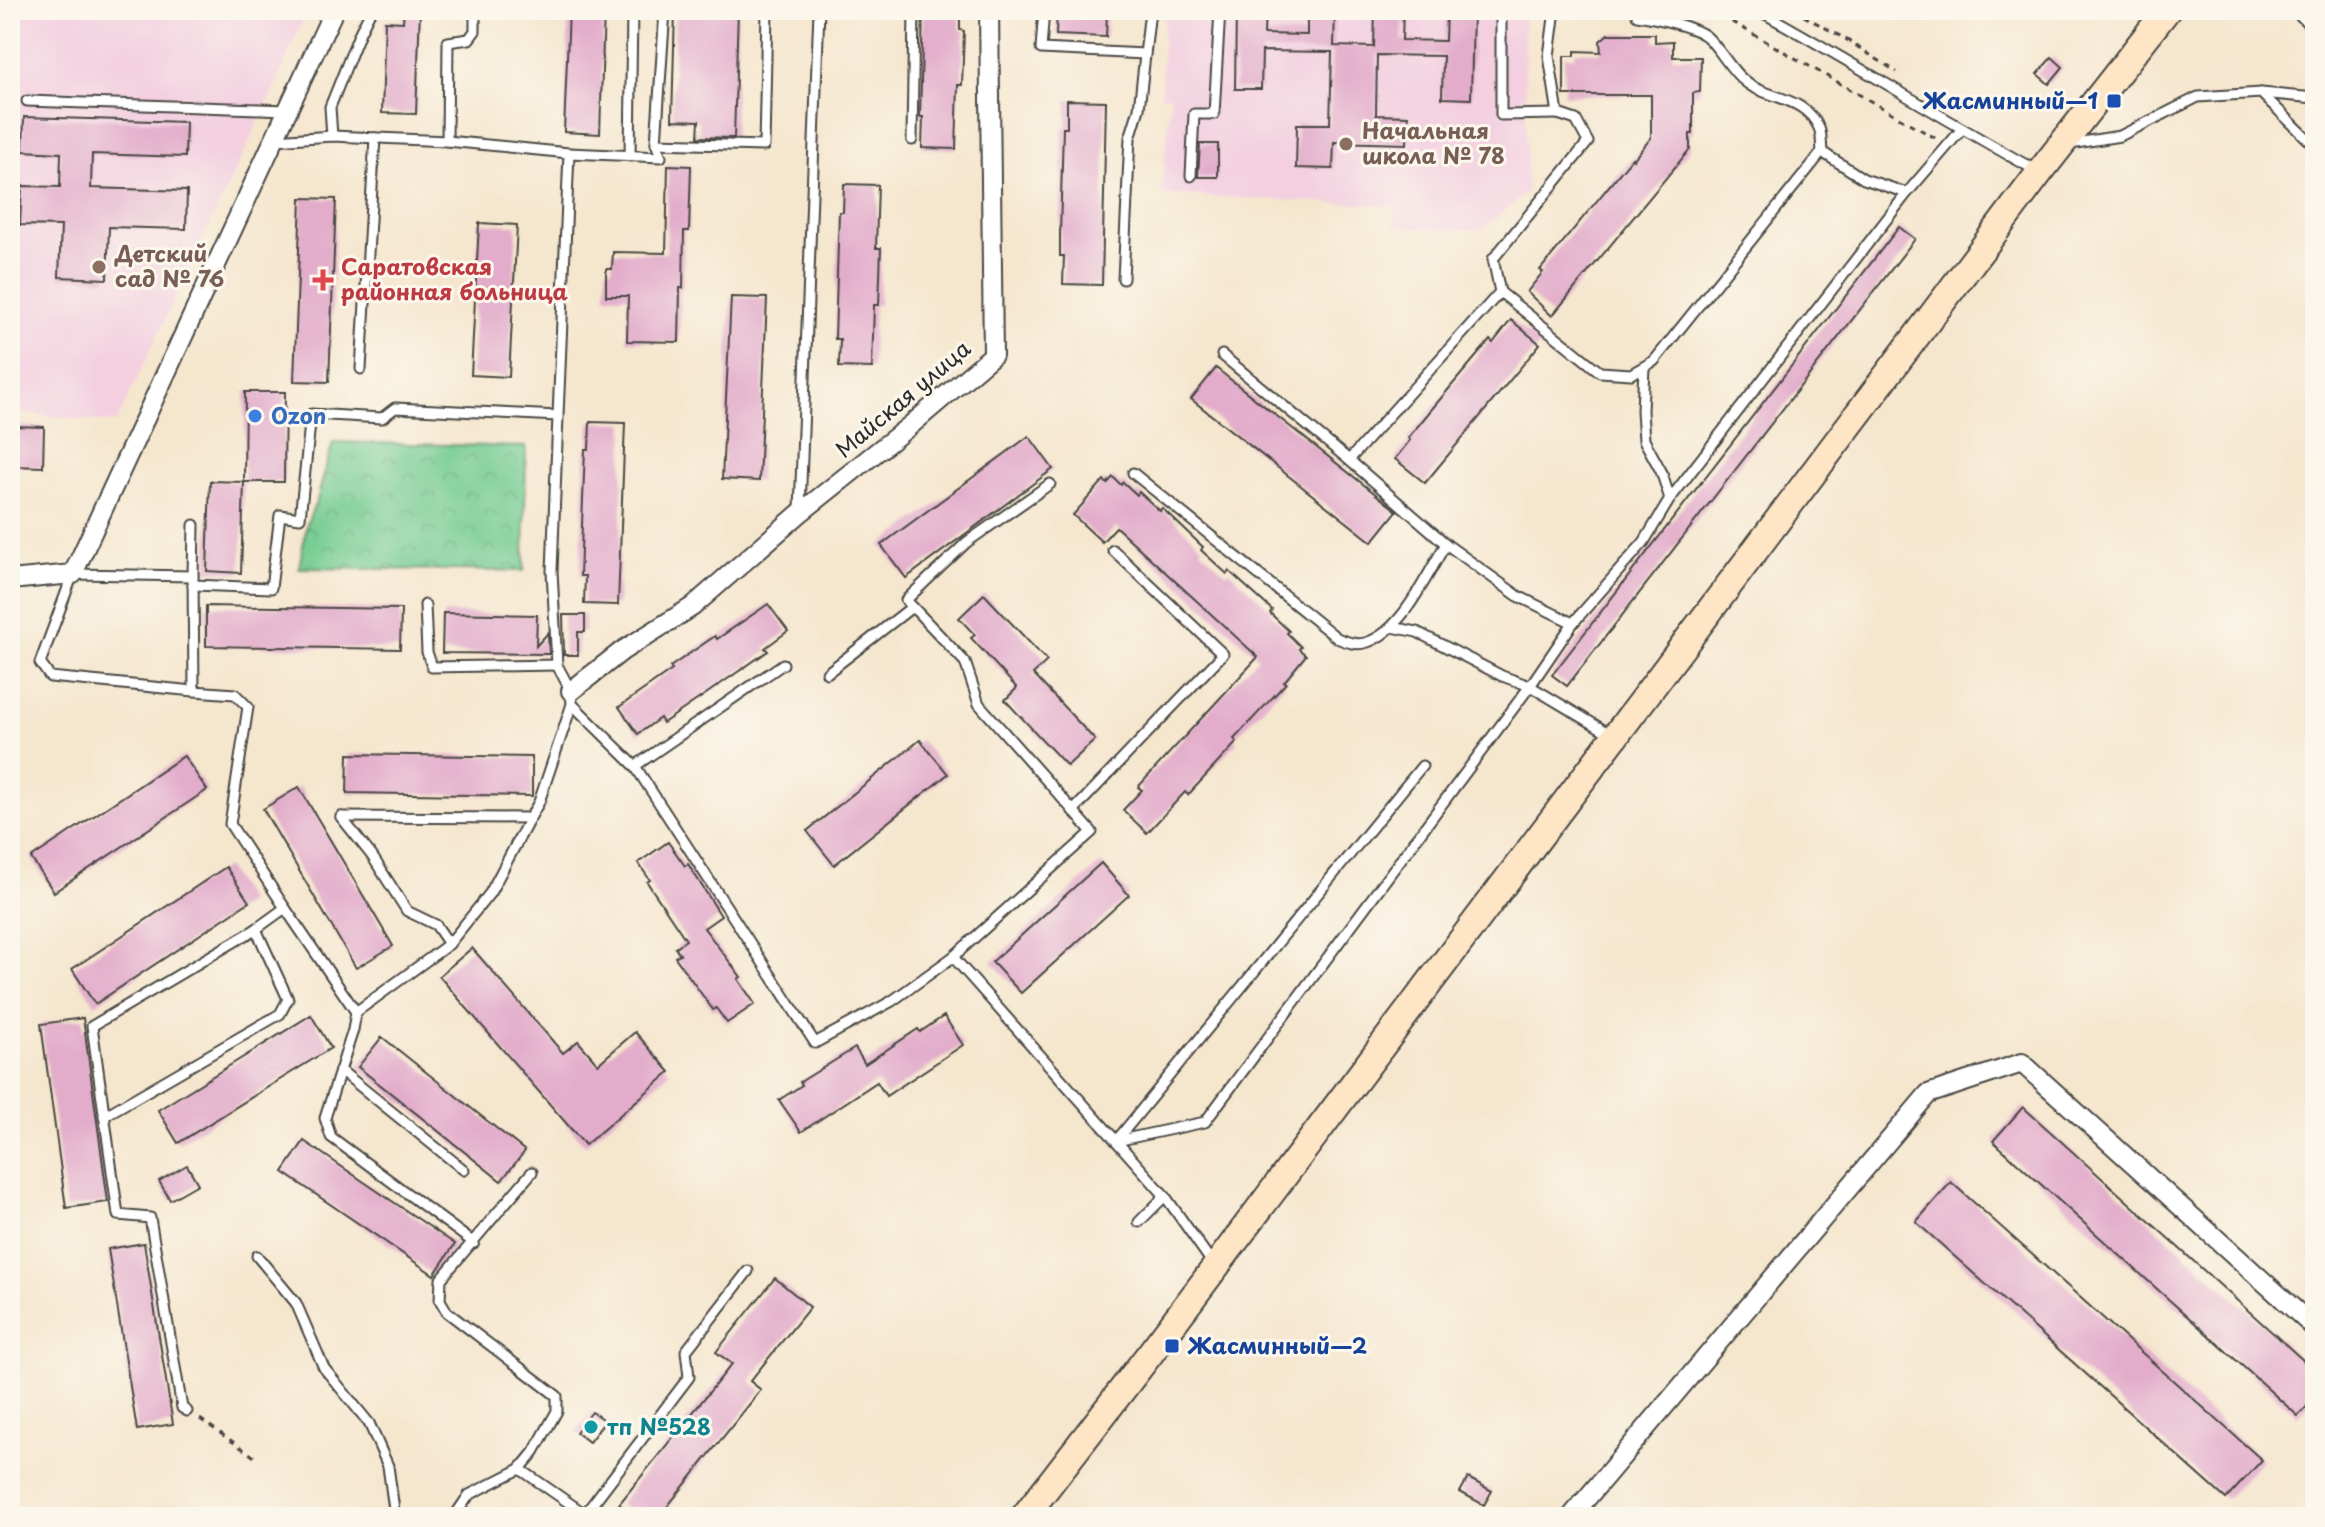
<svg xmlns="http://www.w3.org/2000/svg" width="2325" height="1527" font-family="'Playpen Sans',sans-serif">
<defs>
<pattern id="park-crowns" width="20" height="18" patternUnits="userSpaceOnUse" patternTransform="scale(2)"><rect width="20" height="18" fill="#75cc91"/><path d="M2 6a3 3 0 1 1 6 0M12 15a3 3 0 1 1 6 0" fill="none" stroke="#65af7d"/></pattern>
</defs>
<rect width="100%" height="100%" fill="#fbf7ec"/>
<filter id="ink" filterUnits="userSpaceOnUse"><feTurbulence type="fractalNoise" baseFrequency=".0125" numOctaves="2"/><feDisplacementMap in="SourceGraphic" scale="16" xChannelSelector="R" yChannelSelector="G"/><feConvolveMatrix kernelMatrix="1 2 1 2 8 2 1 2 1" color-interpolation-filters="sRGB"/></filter>
<filter id="wash" filterUnits="userSpaceOnUse"><feTurbulence type="fractalNoise" baseFrequency=".006" numOctaves="4" result="noise"/><feDisplacementMap in="SourceGraphic" scale="32" xChannelSelector="R" yChannelSelector="G"/><feGaussianBlur stdDeviation="1.8" result="paint"/><feColorMatrix in="noise" values="0 0 0 0 0 0 0 0 0 0 0 0 0 0 0 0 0 1.4 0 .05"/><feComposite in="paint" operator="in"/></filter>
<g filter="url(#wash)">
<rect width="100%" height="100%" fill="#f5e6ce"/>
<g fill="#f3cfe0">
<polygon points="15,10 307,10 273,91 116,423 10,412 10,22"/>
<polygon points="1164,10 1524,10 1527,192 1480,231 1395,227 1394,206 1161,194 1171,96 1161,95"/>
</g>
<polygon fill="url(#park-crowns)" stroke="#507c5e" stroke-width="2" points="333,442 526,447 524,571 299,568 307,523 317,500"/>
<g id="blocks">
<g fill="#e2acca">
<polygon points="404,10 420,10 416,114 382,113 385,21 403,22"/>
<polygon points="569,10 604,10 600,134 564,132"/>
<polygon points="675,10 738,10 734,138 698,137 699,121 672,120"/>
<polygon points="923,10 960,10 960,30 964,31 962,85 958,85 956,149 922,148 923,117 920,117"/>
<polygon points="1057,10 1107,10 1106,37 1056,35"/>
<polygon points="1236,10 1265,10 1264,34 1307,35 1307,10 1335,10 1334,46 1374,47 1375,10 1403,10 1402,40 1445,41 1446,10 1473,10 1471,99 1442,98 1443,56 1377,55 1376,115 1408,116 1407,144 1334,142 1333,169 1296,168 1297,124 1330,124 1332,52 1262,51 1261,89 1235,89"/>
<polygon points="1608,34 1655,34 1655,42 1673,41 1673,57 1701,57 1700,92 1693,93 1693,134 1690,134 1690,149 1552,316 1527,292 1543,272 1540,270 1632,158 1633,160 1651,138 1651,95 1564,95 1564,56 1575,56 1575,51 1601,52 1600,41"/>
<polygon points="2052,57 2063,67 2049,84 2037,74"/>
<polygon points="1067,100 1106,101 1102,285 1063,284 1064,256 1060,256 1060,234 1063,128 1067,128"/>
<polygon points="24,117 186,122 185,157 92,154 91,188 187,191 186,229 109,227 107,279 59,277 61,226 20,225 22,186 60,187 61,153 23,151"/>
<polygon points="1200,144 1218,144 1218,177 1198,177"/>
<polygon points="668,165 691,166 689,231 684,231 683,288 680,288 679,342 627,341 628,296 606,296 606,269 612,269 613,252 666,253"/>
<polygon points="844,184 878,185 876,248 881,248 879,305 874,305 872,368 839,367 840,339 835,339 839,212 843,212"/>
<polygon points="301,198 336,199 329,382 294,381"/>
<polygon points="479,223 517,225 509,377 471,375"/>
<polygon points="1899,227 1915,239 1567,686 1552,675"/>
<polygon points="731,297 767,298 759,481 722,479"/>
<polygon points="1511,320 1540,344 1425,483 1395,459 1410,440 1408,438 1431,410 1490,340 1493,343"/>
<polygon points="1216,368 1397,511 1372,542 1191,399"/>
<polygon points="245,392 285,392 284,482 244,482"/>
<polygon points="590,422 625,423 618,605 584,604 585,576 580,576 585,449 589,449"/>
<polygon points="10,426 44,427 43,467 10,466"/>
<polygon points="1029,436 1053,469 906,578 881,545"/>
<polygon points="1113,477 1121,485 1123,482 1137,495 1139,492 1160,511 1162,508 1203,547 1201,550 1227,574 1229,571 1272,610 1270,613 1289,631 1287,633 1301,647 1299,649 1306,655 1284,682 1286,683 1234,739 1237,742 1188,795 1185,792 1147,833 1123,810 1142,790 1138,787 1258,657 1116,527 1102,542 1073,515 1104,480 1107,484"/>
<polygon points="210,481 244,482 241,573 207,571"/>
<polygon points="984,594 1047,661 1033,674 1095,740 1067,766 1005,700 1017,688 971,638 975,635 959,618"/>
<polygon points="768,604 788,631 765,648 768,651 703,696 663,723 660,718 638,734 619,707 672,670 670,667 715,636 717,639"/>
<polygon points="206,606 401,609 400,649 206,646"/>
<polygon points="443,613 537,615 536,646 548,633 549,654 442,653"/>
<polygon points="563,615 585,615 585,632 578,632 578,655 564,655"/>
<polygon points="920,740 948,774 834,865 807,831"/>
<polygon points="348,754 532,757 532,796 347,793"/>
<polygon points="184,756 207,790 54,892 31,858"/>
<polygon points="299,787 393,946 356,968 263,809"/>
<polygon points="668,842 685,866 688,864 721,916 704,928 741,977 738,979 755,1004 727,1023 716,1008 713,1010 675,957 680,954 675,948 686,940 647,882 650,880 638,863"/>
<polygon points="1101,863 1129,895 1021,993 992,962"/>
<polygon points="226,867 249,902 95,1004 72,969"/>
<polygon points="472,948 563,1053 578,1041 598,1064 635,1032 670,1072 585,1145 439,976"/>
<polygon points="311,1015 331,1048 178,1143 158,1110"/>
<polygon points="944,1016 963,1045 886,1096 877,1082 801,1132 779,1100 802,1085 800,1082 855,1048 865,1064 918,1029 920,1032"/>
<polygon points="83,1018 108,1202 66,1208 41,1024"/>
<polygon points="382,1037 525,1151 501,1181 358,1067"/>
<polygon points="2023,1107 2315,1371 2315,1398 2298,1416 1993,1141"/>
<polygon points="304,1141 455,1244 434,1275 283,1172"/>
<polygon points="187,1165 198,1184 170,1200 159,1181"/>
<polygon points="1951,1182 2262,1460 2226,1499 1916,1222"/>
<polygon points="144,1243 173,1424 137,1430 108,1249"/>
<polygon points="775,1278 810,1307 750,1381 761,1390 659,1517 636,1517 619,1504 732,1364 716,1352"/>
<polygon points="592,1412 605,1421 589,1442 576,1432"/>
<polygon points="1468,1478 1492,1491 1484,1505 1460,1492"/>
</g>
</g>
</g>
<g filter="url(#ink)">
<use href="#blocks" fill-opacity="0" stroke="#494743" stroke-width="2"/>
<g fill="none" stroke-linecap="round" stroke-linejoin="round">
<g stroke="#494743" stroke-width="13">
<g id="lane">
<polyline points="1044,10 1041,49 1145,54"/>
<polyline points="1501,10 1501,115 1558,114"/>
<path d="M1638,10L1637,15C1653,17 1696,27 1707,37C1723,52 1733,76 1753,87C1776,99 1807,100 1819,128C1822,134 1821,145 1822,152"/>
<path d="M1758,10C1852,62 1943,119 2037,171"/>
<polyline points="2295,10 2315,31"/>
<polyline points="2261,93 2315,98"/>
<polyline points="27,101 288,110"/>
<polyline points="332,136 330,107 360,32 371,10"/>
<polyline points="912,140 914,10"/>
<polyline points="447,141 448,42 469,39 475,31 475,10"/>
<polyline points="656,143 764,146 767,10"/>
<polyline points="2070,144 2120,136 2198,97 2261,93 2315,146"/>
<polyline points="569,153 661,157 656,143 665,10"/>
<polyline points="630,156 632,10"/>
<polyline points="1191,176 1194,114 1214,114 1220,10"/>
<polyline points="1123,279 1130,138 1139,109 1150,10"/>
<polyline points="1500,292 1600,372 1631,374 1654,361 1822,152 1864,179 1907,193 1962,129"/>
<polyline points="1222,355 1349,460 1446,544 1518,596 1573,623 1530,686 1502,676 1417,632 1392,627"/>
<polyline points="1644,367 1642,411 1644,440 1661,471 1670,499"/>
<polyline points="361,369 375,138"/>
<polyline points="1349,460 1500,292 1493,259 1588,142 1576,120 1558,114 1549,56 1555,10"/>
<path d="M1133,473L1337,638C1347,642 1357,646 1368,642C1403,630 1427,574 1446,544"/>
<polyline points="1050,484 967,542 906,600 965,662 979,704 1092,832 953,957 1165,1196 1213,1264"/>
<polyline points="800,510 819,10"/>
<polyline points="193,576 194,525"/>
<polyline points="193,585 271,588 280,515 300,518 311,414 382,418 395,408 558,416 569,153 447,141 332,136 275,140"/>
<polyline points="425,605 427,652 432,667 557,665"/>
<polyline points="1573,623 1644,542 1670,499 1907,193"/>
<polyline points="783,664 635,766 815,1043 892,1001 953,957"/>
<polyline points="827,673 912,607"/>
<polyline points="572,704 635,766"/>
<polyline points="1422,766 1116,1141 1205,1122 1530,686 1612,735"/>
<polyline points="1073,811 1223,654 1113,550"/>
<polyline points="341,817 530,818 539,802 572,704 571,691 557,665 552,571 558,416"/>
<polyline points="341,817 372,856 407,911 436,925 449,944 356,1012 353,1030 325,1118 331,1137 474,1243"/>
<polyline points="285,908 356,1012"/>
<polyline points="449,944 490,893 530,818"/>
<polyline points="340,1070 464,1170"/>
<polyline points="104,1116 280,1014 288,999 256,929"/>
<polyline points="1139,1222 1165,1196"/>
<polyline points="257,1256 296,1303 324,1368 369,1423 388,1466 395,1517"/>
<polyline points="187,1411 182,1408 150,1218 118,1215 92,1026 256,929 285,908 230,824 248,707 235,694 194,691 193,576 73,574 40,663 50,677 194,691"/>
<polyline points="520,1469 585,1514 689,1377 686,1351 748,1271"/>
<polyline points="454,1517 469,1495 520,1469 534,1452 557,1411 557,1396 447,1312 440,1300 441,1279 532,1172"/>
</g>
</g>
<g stroke="#494743" stroke-width="22">
<g id="street">
<polyline points="10,580 73,574 334,10"/>
<polyline points="571,691 622,651 692,607 800,513 912,424 993,355 989,10"/>
<polyline points="1571,1517 1928,1094 2022,1063 2315,1328"/>
</g>
</g>
<g stroke="#494743" stroke-width="30">
<polyline id="secondary" points="1024,1517 1162,1338 2040,172 2167,10"/>
</g>
<g stroke="#494743" stroke-width="3" stroke-dasharray="6 6" stroke-linecap="butt">
<polyline points="1711,10 1937,139"/>
<polyline points="1793,10 1844,38 1897,72"/>
<polyline points="200,1419 256,1458"/>
</g>
<use href="#lane" stroke="#fff" stroke-width="9"/>
<use href="#street" stroke="#fff" stroke-width="18"/>
<use href="#secondary" stroke="#fde5c5" stroke-width="26"/>
</g>
</g>
<g fill="#1a4fb4" stroke="#fbf7ec" stroke-width="3">
<rect x="2106" y="93" width="16" height="16" rx="4"/>
<rect x="1164" y="1338" width="16" height="16" rx="4"/>
</g>
<g fill="#8d6e63" stroke="#fbf7ec" stroke-width="3">
<circle cx="1346" cy="144" r="8"/>
<circle cx="99" cy="267" r="8"/>
</g>
<path fill="#e0444e" stroke="#fbf7ec" stroke-width="3" d="M319 268h8v8h8v8h-8v8h-8v-8h-8v-8h8z"/>
<circle fill="#3f7fe0" stroke="#fbf7ec" stroke-width="3" cx="255" cy="416" r="8"/>
<circle fill="#0f9aa8" stroke="#fbf7ec" stroke-width="3" cx="591" cy="1427" r="8"/>
<g text-anchor="middle" stroke-width="6" stroke-linejoin="round" paint-order="stroke">
<g font-size="22" font-weight="bold" fill="#164399" stroke="#fbf7ec" text-anchor="end">
<text x="2098" y="109">Жасминный—1</text>
<text x="1188" y="1354" text-anchor="start">Жасминный—2</text>
</g>
<g font-size="22" font-weight="bold" fill="#785e54" stroke="#fbf7ec" text-anchor="start">
<text x="1362" y="139">Начальная<tspan x="1362" dy="25">школа № 78</tspan></text>
<text x="115" y="262">Детский<tspan x="115" dy="25">сад № 76</tspan></text>
</g>
<g font-size="22" font-weight="bold" fill="#be3a42" stroke="#fbf7ec" text-anchor="start">
<text x="341" y="275">Саратовская<tspan x="341" dy="25">районная больница</tspan></text>
</g>
<g font-size="22" fill="#2b2b2b" stroke="#fbf7ec">
<text transform="translate(903 399) rotate(-40)" y="8">Майская улица</text>
</g>
<g font-size="22" font-weight="bold" fill="#366cbe" stroke="#fbf7ec" text-anchor="start">
<text x="271" y="424">Ozon</text>
</g>
<g font-size="22" font-weight="bold" fill="#0d838f" stroke="#fbf7ec" text-anchor="start">
<text x="607" y="1435">тп №528</text>
</g>
</g>
<rect width="2325" height="1527" fill="none" stroke="#fbf7ec" stroke-width="40"/>
</svg>
